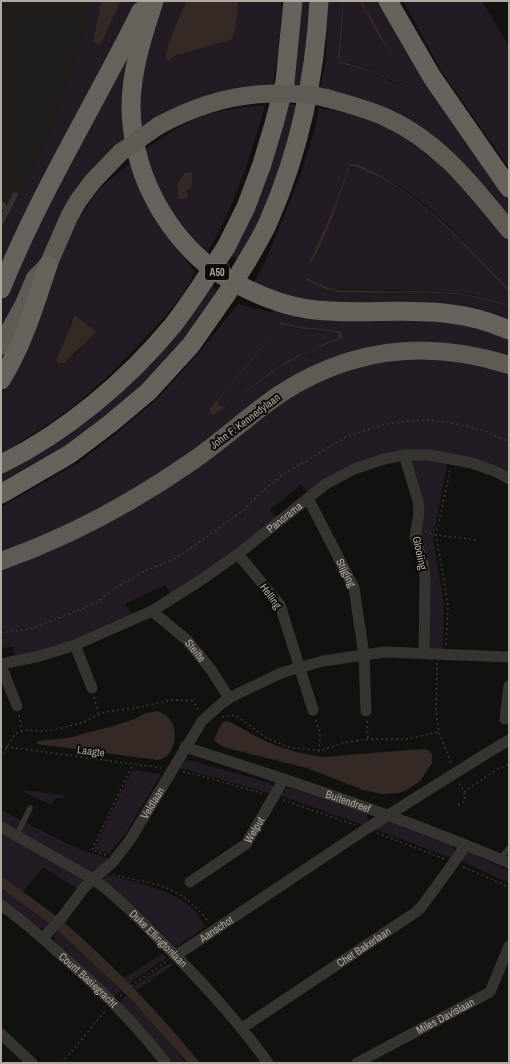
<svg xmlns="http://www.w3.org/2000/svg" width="510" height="1064" font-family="'Archivo Narrow',sans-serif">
<rect width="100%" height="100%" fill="#11110f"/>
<polygon fill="#1e1d1b" points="1,1 95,1 86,55 1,247"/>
<g fill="#231b24" fill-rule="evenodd">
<polygon points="91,1 101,1 93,42 114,16 121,1 142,1 1,282 1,231 30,179 58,115 88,23"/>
<polygon points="160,1 186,1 169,42 165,58 171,59 176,55 233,35 235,32 239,1 282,1 279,50 272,89 157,117 138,127 136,116 148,36"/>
<polygon points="297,1 312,1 302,87 287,86"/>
<polygon points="328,1 343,1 338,58 342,64 369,71 415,92 395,80 369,70 340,61 344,1 360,1 386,48 401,70 375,25 362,1 382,1 482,162 509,200 509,223 469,173 320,89 326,59"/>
<polygon points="403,1 482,1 509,47 509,168 442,72"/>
<polygon points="135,31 126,137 115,147 62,212 20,303 1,336 1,296"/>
<polygon points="285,104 299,105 282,170 242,261 231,256"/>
<path d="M265,105C250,158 233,211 204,258L169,216L143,151C159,140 175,128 193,120C216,110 240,107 265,105ZM191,172L193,174L191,188L177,195L178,192L177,184L185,173Z"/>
<path d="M319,108L361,115L393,128L425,149L460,180L509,239V289C475,254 440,211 397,185C383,177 368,171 354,163L349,165L348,167L336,202L308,266L338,203L350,166H354C369,172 384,179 398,188C440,216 474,256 509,292V306L474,295L437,291L332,289L309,278L328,290L338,292C395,295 454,285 509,307V324L329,306L251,286L265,262L301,174L315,128Z"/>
<path d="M133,161L161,224L195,273C183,298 162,320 143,340C126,358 108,377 89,393C65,415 36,431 9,449L1,453V395L18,367L64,246L78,220L101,187ZM72,320L82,347L62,364L56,360Z"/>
<polygon points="213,287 219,291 186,340 143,387 106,420 1,487 1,471 11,467"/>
<path d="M238,304L273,313L274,310L449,319L509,338V361L366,350L125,499L1,555V507L78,463L115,435L157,399L199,353ZM280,323L295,326L341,331L343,338L310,351L278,368L216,414L212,406L271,335L270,339L219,399L218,402L219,406H226L266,375L288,360L339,337L337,333L336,332C319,331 295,332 280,323Z"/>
<polygon points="448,357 509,373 509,475 409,452 308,493 301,484 270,510 277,519 258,535 171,594 165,585 125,604 133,616 66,645 16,657 13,646 1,649 1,566 23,559 298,389 367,362"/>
<polygon points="410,459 448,461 433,538 444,605 443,650 427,649 418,536"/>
<polygon points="189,760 270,783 275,790 272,794 180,768 185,761"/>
<polygon points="132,770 161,774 127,831 109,854 94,849"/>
<polygon points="290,788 366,812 369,821 363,825 281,796 286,789"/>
<polygon points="24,790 64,795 63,799 56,797 52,805 23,792"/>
<polygon points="1,810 74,847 110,859 93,872 89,872 1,824"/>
<polygon points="383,823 393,823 451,844 454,849 454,854 451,858 374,829"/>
<polygon points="1,832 83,879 83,882 79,890 43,867 23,892 1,876"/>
<polygon points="466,853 470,853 509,871 509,883 461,861"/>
<path d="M107,875C134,882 173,889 193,909C198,914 202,922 205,927L176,947L128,900L112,890L103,881Z"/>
<polygon points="1,888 49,923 44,928 38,928 1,900"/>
<path d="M58,930L120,988L128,982L124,978L162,954L167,958L135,979L118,994L114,996L56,943C54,938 53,934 58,930Z"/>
<path d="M171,962L173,965L137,990L135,989L128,996L166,1038L186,1063H173L122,1005L121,1002C130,985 156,972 171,962Z"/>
</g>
<g fill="#352925">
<polygon points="101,1 121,1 100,45 93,42"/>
<polygon points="186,1 239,1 235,32 231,40 176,55 168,61 165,58 169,42"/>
<polygon points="343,1 344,1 340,61 369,70 395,80 415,92 394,81 369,71 340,63 338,58"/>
<polygon points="360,1 362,1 401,71 376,31"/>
<path d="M351,163C362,165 374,172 384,178C433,206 470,249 509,289V292C474,256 440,216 398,188C384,179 369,172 354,166H350C345,183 319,259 308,266L336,202L348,167Z"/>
<polygon points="191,172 193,174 191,188 187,190 188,197 184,199 180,199 177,195 178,192 177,184 185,173"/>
<path d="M307,278L332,289L340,290C357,290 373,291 390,291C433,291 468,290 509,306V307C454,285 395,295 338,292L328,290L306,280Z"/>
<polygon points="75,315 96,332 64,363 59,364 56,360"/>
<polygon points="280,322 295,326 341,331 343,338 310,351 278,368 216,414 213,415 210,413 210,410 212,406 269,338 271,335 270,339 219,399 218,402 220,406 226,406 266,375 288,360 339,337 337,333 336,332 301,329 279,324"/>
<path d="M158,711C160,712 164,714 166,715C178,725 177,746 167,756C164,758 161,759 158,760L37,744L38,741L68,738L113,726L135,719L146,713Z"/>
<polygon points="226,721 232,723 257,737 277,746 296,752 322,757 423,749 428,750 432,754 432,763 420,781 407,790 399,793 382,794 363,790 307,768 227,748 218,744 214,739 222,723"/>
<path d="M1,876C29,896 58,916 83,939C125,977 164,1019 200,1063H188L129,997L75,946L49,923L1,888Z"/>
</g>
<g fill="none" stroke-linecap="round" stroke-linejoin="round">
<g stroke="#3d3a36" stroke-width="1.5" stroke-dasharray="2 3" stroke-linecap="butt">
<polyline points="425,531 436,535 478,540"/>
<polyline points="1,633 34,628 96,603 115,588 143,572 178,557 218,529 245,509 260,493 284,474 346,437 381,425 409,421 427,420 447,422 483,430 509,442"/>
<polyline points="446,645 448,605 436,535 450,470"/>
<polyline points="437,663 436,712 439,732 451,763"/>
<polyline points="94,697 99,715"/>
<polyline points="19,715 22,731"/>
<polyline points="222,717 232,715 238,717 265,737 288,747 319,751 343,743 368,739 406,739 439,732"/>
<polyline points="316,720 320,733 319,751"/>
<polyline points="367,721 368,739"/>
<polyline points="1,746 162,768"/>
<polyline points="1,759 7,747 15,734 19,732 26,730 42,731 54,730 84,722 93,717 105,712 135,708 172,700 193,701 199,711"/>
<polyline points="183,772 198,775 264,794"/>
<polyline points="464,792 496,770 509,764"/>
<polyline points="283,800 355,825"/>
<polyline points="458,805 465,801 464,792 459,783"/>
<polyline points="377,833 445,859"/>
<polyline points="106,855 92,850 133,764"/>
<polyline points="463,867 509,887"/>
<path d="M113,875C140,881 172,884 192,904C198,909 204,916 209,923"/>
<polyline points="120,996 135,983 167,961"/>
<polyline points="62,1063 106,1010"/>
</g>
<g stroke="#363430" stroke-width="5.5">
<polyline points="1,203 7,211"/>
<polyline points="1,222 15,195"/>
<polyline points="17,835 30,808"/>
<polyline points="500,859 509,848"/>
</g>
<g stroke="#363430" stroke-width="11">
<polyline points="404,455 418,501 419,513 415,537 423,563 425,578 424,653"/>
<path id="s1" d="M308,498L354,588L364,655L366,711"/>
<polyline points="238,554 280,605 313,710"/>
<path id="s2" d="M152,611L187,640L212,671L229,698"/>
<polyline points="75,645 92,688"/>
<path id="s3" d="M1,664L40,656L75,645L152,611L201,580L238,554L326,484L354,469L384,459L404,455H429L472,463L497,472L509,479"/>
<polyline points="1,666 17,706"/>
<polyline points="505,719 509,686"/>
<path id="s4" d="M185,747C294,782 404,818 509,863"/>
<path id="s5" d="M1,827L93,879L113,862L130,840L202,721L221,704L229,698L281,673L323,661L385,652L509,657"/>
<path id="s6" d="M190,882L246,844L284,779"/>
<path id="s7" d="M1,905C25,922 47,942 69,962C105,993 137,1026 166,1063"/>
<path id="s8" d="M43,938L63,916L84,888L93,879C117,896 137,917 157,937C197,976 235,1017 268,1063"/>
<path id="s9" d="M177,955L366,829L484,755L509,740"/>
<path id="s10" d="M242,1028L416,912L422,906L447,872L466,845"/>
<polyline points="1,1034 32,1063"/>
<path id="s11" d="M357,1063L490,992L509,946"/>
</g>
<g stroke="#5e5a54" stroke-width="18">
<path d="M326,98C347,104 368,109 387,118C440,142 473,186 509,230"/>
<path d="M158,126C191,108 226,96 263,94"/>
<polyline points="1,346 24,304 35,278 48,265 69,217 78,201 93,181 121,152"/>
<path d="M1,561C69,537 132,503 191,462C222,441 249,415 280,394C352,347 428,339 509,365"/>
</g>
<g stroke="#68625c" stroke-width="19">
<path d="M154,1C143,35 131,71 131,107C132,168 160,225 206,264C218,274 232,281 245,288C265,298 286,306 308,309C355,316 404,307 451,314C471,316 490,322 509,330"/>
<polyline points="388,1 432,77 509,188"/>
<polyline points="226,247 246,207 262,164 274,124 285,82 293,1"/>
<path d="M247,261C255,247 264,233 270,218C300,149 315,76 319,1"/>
<path d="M1,289C40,192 95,104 141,11"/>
<path d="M1,380C23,345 35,304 48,265"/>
<path d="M1,464C65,433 128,380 173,325C184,311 194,296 204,281"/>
<polyline points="1,494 70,454 111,423 148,392 191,345 226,295"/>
</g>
<g stroke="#5e5a54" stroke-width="18">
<path d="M263,94C285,93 305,93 326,98"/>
<polyline points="121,152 158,126"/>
</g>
<g stroke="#68625c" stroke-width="19">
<polyline points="204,281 226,247"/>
<polyline points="226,295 247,261"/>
</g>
</g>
<g text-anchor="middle" stroke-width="4" stroke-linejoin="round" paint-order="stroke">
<rect fill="#0c0c0a" stroke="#817a72" stroke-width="1" x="205" y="264" width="24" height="16" rx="3"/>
<g font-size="10" font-weight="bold" fill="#b3a99f">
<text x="217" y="276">A50</text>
</g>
<g font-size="11" fill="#b3a99f" stroke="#0c0c0a">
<text transform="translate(245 421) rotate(-37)" y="4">John F. Kennedylaan</text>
<text dy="4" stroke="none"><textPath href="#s3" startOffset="323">Panorama</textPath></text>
<text transform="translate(420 553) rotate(78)" y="4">Glooiing</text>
<text dy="4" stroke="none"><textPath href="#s1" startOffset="84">Stijging</textPath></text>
<text transform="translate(271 596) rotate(54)" y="4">Helling</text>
<text dy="4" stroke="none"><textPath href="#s2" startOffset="59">Steilte</textPath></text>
<text transform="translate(91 751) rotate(7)" y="4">Laagte</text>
<text dy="4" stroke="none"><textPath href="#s4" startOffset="172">Buitendreef</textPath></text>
<text dy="4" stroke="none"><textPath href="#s5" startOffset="203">Veldlaan</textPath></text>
<text dy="4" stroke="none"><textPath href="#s6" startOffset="84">Welput</textPath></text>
<text dy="4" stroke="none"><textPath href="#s9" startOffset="47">Aanschot</textPath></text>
<text dy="4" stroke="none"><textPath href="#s8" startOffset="166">Duke Ellingtonlaan</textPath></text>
<text dy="4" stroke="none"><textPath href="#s10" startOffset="146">Chet Bakerlaan</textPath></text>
<text dy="4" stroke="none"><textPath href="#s7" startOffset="115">Count Basiegracht</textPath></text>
<text dy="4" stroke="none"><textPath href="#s11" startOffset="100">Miles Davislaan</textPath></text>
</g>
</g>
<rect width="510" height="1064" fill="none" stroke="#b3a99f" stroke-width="4"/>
</svg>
